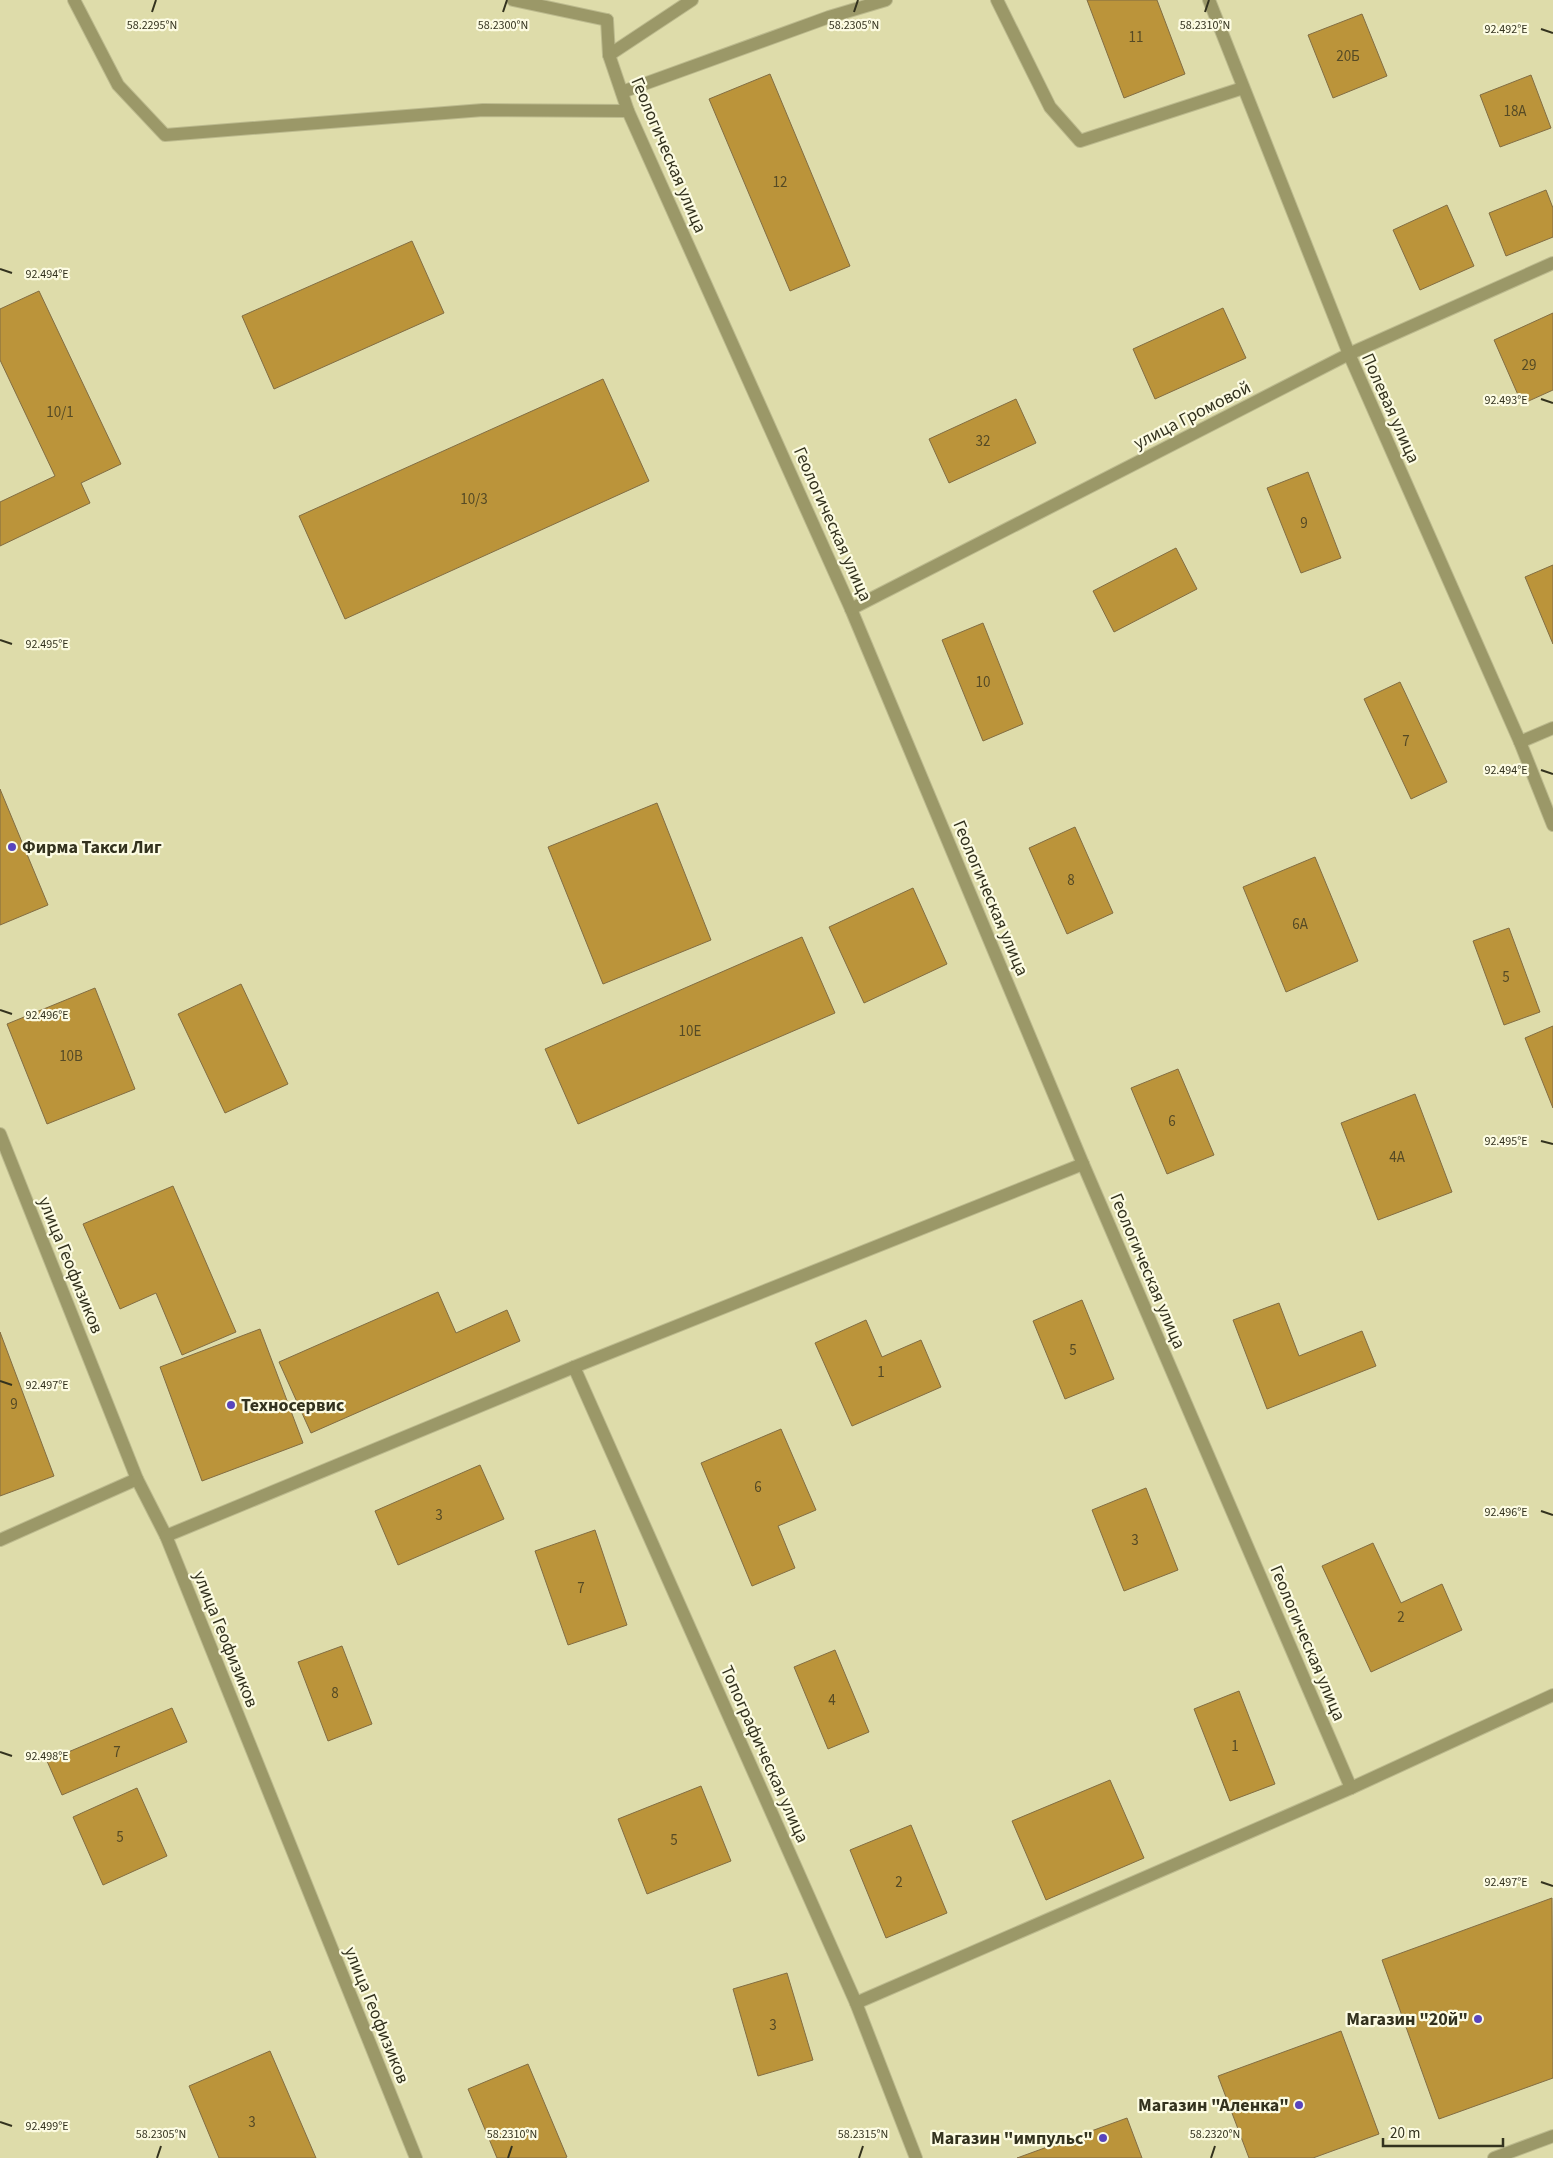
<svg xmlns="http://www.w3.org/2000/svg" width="1553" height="2158" font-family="'Source Sans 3',sans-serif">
<rect width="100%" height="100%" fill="#dedcaa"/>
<g fill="#bb943a" stroke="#826d43">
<polygon points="1087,0 1157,0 1185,74 1124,98"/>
<polygon points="1362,14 1387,76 1333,98 1308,35"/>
<polygon points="770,74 850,266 790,291 709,99"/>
<polygon points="1531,75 1551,128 1500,147 1480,95"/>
<polygon points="1546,190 1553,208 1553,237 1506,256 1489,213"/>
<polygon points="1447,205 1474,266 1420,290 1393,230"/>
<polygon points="412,241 444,313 274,389 242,316"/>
<polygon points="39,291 121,464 81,483 90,503 0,546 0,502 55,476 0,360 0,309"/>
<polygon points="1223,308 1246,358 1155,399 1133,349"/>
<polygon points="1553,313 1553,390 1522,404 1494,340"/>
<polygon points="603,379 649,481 345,619 299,516"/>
<polygon points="1016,399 1036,443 949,483 929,439"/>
<polygon points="1308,472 1341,558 1301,573 1267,488"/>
<polygon points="1176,548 1197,589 1114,632 1093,591"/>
<polygon points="1553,565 1553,644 1525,577"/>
<polygon points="983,623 1023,724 983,741 942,640"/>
<polygon points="1400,682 1447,782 1411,799 1364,699"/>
<polygon points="0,789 48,905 0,925"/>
<polygon points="657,803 711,940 603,984 548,847"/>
<polygon points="1075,827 1113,913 1067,934 1029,848"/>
<polygon points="1315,857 1358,961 1286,992 1243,887"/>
<polygon points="913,888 947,964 864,1003 829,927"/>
<polygon points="1509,928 1540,1012 1504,1025 1473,941"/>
<polygon points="802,937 835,1013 578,1124 545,1049"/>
<polygon points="241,984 288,1084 225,1113 178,1014"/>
<polygon points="95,988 135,1089 47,1124 7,1024"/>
<polygon points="1553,1026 1553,1108 1525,1038"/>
<polygon points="1178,1069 1214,1155 1167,1174 1131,1088"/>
<polygon points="1415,1094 1452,1192 1378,1220 1341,1123"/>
<polygon points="173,1186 236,1332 182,1355 156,1293 120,1309 83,1224"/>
<polygon points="438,1292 456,1333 507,1310 520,1341 311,1433 279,1362"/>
<polygon points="1082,1300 1114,1379 1065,1399 1033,1321"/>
<polygon points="1279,1303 1299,1356 1362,1331 1376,1366 1267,1409 1233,1320"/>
<polygon points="866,1320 882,1357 921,1340 941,1387 852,1426 815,1343"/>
<polygon points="260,1329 303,1443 202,1481 160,1367"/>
<polygon points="0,1332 54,1476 0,1496"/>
<polygon points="781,1429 816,1510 778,1526 795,1568 752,1586 701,1463"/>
<polygon points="480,1465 504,1519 398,1565 375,1511"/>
<polygon points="1146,1488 1178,1570 1124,1591 1092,1510"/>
<polygon points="595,1530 627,1625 568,1645 535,1551"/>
<polygon points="1373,1543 1401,1603 1442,1584 1462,1630 1371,1672 1322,1566"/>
<polygon points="342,1646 372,1724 328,1741 298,1662"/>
<polygon points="835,1650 869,1732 828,1749 794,1667"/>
<polygon points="1239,1691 1275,1784 1230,1801 1194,1709"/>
<polygon points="172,1708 187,1742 62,1795 47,1761"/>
<polygon points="1110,1780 1144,1858 1046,1900 1012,1821"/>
<polygon points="701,1786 731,1861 647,1894 618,1819"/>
<polygon points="137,1788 167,1856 103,1885 73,1817"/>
<polygon points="911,1825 947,1913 886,1938 850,1850"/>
<polygon points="1552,1898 1553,2078 1439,2119 1382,1960"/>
<polygon points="787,1973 813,2060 758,2076 733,1989"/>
<polygon points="1341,2031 1379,2134 1313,2158 1249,2158 1218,2076"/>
<polygon points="270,2051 316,2158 219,2158 189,2086"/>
<polygon points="528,2064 567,2157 565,2158 497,2158 468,2089"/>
<polygon points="1127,2118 1142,2158 1017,2158"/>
</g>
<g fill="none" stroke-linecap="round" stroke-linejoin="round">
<g stroke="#bcba8e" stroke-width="14">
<g id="lane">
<polyline points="74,0 118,85 165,135 483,110 628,111"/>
<polyline points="513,0 607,20"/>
<polyline points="997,0 1050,107 1080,141 1243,88"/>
<polyline points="609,55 692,0"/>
<polyline points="622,92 829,17 886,0"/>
<polyline points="1494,2158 1553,2136"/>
</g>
</g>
<g stroke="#bcba8e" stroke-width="14">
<g id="street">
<polyline points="1209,0 1349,354 1520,742 1553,825"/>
<polyline points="607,20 609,55 628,111 851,609 1083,1164 1351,1788"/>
<polyline points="851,609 1349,354 1553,263"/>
<polyline points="1520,742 1553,728"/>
<polyline points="0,1134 137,1479 166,1536 416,2158"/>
<polyline points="574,1367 856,2003 916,2158"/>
<polyline points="166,1536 574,1367 1083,1164"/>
<polyline points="0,1540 137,1479"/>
<polyline points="856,2003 1351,1788 1553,1695"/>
</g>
</g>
<use href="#lane" stroke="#9b9868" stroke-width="12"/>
<use href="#street" stroke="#9b9868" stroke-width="12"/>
</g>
<path fill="none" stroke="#33321e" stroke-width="2" d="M152,12L156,0M503,12L507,0M854,12L858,0M1205,12L1209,0M1541,29L1553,33M0,269L12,273M1541,399L1553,403M0,640L12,644M1541,770L1553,774M0,1010L12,1014M1541,1141L1553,1144M0,1381L12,1385M1541,1511L1553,1515M0,1752L12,1756M1541,1882L1553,1886M0,2122L12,2126M157,2158L161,2146M508,2158L512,2146M859,2158L863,2146M1211,2158L1215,2146"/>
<g fill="#5945bd" stroke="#fcfbe2" stroke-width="2">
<circle cx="12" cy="847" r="5"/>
<circle cx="231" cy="1405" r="5"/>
<circle cx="1478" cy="2019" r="5"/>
<circle cx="1299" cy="2105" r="5"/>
<circle cx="1103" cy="2138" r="5"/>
</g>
<g text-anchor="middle" stroke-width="4.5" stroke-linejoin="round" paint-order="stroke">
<g font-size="15" fill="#554a25">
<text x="1136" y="42">11</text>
<text x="1348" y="61">20Б</text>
<text x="1515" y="116">18А</text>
<text x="780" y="187">12</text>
<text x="1529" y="370">29</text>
<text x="60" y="417">10/1</text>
<text x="983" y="446">32</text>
<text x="474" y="504">10/3</text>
<text x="1304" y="528">9</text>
<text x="983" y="687">10</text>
<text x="1406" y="746">7</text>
<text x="1071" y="885">8</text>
<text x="1300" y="929">6А</text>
<text x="1506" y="982">5</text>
<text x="690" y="1036">10Е</text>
<text x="71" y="1061">10В</text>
<text x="1172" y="1126">6</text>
<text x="1397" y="1162">4А</text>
<text x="1073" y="1355">5</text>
<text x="881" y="1377">1</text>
<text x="14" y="1409">9</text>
<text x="758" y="1492">6</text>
<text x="439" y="1520">3</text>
<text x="1135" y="1545">3</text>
<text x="581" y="1593">7</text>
<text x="1401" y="1622">2</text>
<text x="335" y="1698">8</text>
<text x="832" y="1705">4</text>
<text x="1235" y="1751">1</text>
<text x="117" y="1757">7</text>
<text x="120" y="1842">5</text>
<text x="674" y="1845">5</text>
<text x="899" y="1887">2</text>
<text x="773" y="2030">3</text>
<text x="252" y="2127">3</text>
</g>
<g font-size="18" fill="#33321e" stroke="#fcfbe2">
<text transform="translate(669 155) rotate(67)" y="6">Геологическая улица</text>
<text transform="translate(1391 408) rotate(66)" y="6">Полевая улица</text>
<text transform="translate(1192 415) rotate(-27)" y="6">улица Громовой</text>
<text transform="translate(833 524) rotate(66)" y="6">Геологическая улица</text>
<text transform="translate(991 898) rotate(67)" y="6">Геологическая улица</text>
<text transform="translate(71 1265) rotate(68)" y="6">улица Геофизиков</text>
<text transform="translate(1148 1271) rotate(67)" y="6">Геологическая улица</text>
<text transform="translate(226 1639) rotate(68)" y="6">улица Геофизиков</text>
<text transform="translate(1308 1643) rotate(67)" y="6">Геологическая улица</text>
<text transform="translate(765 1754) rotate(66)" y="6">Топографическая улица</text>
<text transform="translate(377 2015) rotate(68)" y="6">улица Геофизиков</text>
</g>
<g font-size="18" font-weight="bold" fill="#33321e" stroke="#fcfbe2" text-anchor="end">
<text x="22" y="853" text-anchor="start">Фирма Такси Лиг</text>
<text x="241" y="1411" text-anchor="start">Техносервис</text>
<text x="1468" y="2025">Магазин "20й"</text>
<text x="1289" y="2111">Магазин "Аленка"</text>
<text x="1093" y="2144">Магазин "импульс"</text>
</g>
</g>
<g font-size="12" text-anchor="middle" fill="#33321e" stroke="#fcfbe2" stroke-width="4.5" stroke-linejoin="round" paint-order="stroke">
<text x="152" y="29">58.2295°N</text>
<text x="503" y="29">58.2300°N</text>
<text x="854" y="29">58.2305°N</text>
<text x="1205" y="29">58.2310°N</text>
<text x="1506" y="33">92.492°E</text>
<text x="47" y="278">92.494°E</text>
<text x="1506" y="404">92.493°E</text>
<text x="47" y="648">92.495°E</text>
<text x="1506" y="774">92.494°E</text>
<text x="47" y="1019">92.496°E</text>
<text x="1506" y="1145">92.495°E</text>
<text x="47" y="1389">92.497°E</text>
<text x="1506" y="1516">92.496°E</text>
<text x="47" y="1760">92.498°E</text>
<text x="1506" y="1886">92.497°E</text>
<text x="47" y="2130">92.499°E</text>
<text x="161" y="2138">58.2305°N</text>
<text x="512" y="2138">58.2310°N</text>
<text x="863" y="2138">58.2315°N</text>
<text x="1215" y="2138">58.2320°N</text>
</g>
<path d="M1383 2138v8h120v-8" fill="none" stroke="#33321e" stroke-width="2.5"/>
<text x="1390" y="2138" font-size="15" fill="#33321e" stroke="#fcfbe2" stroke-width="4" paint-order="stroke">20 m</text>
</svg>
